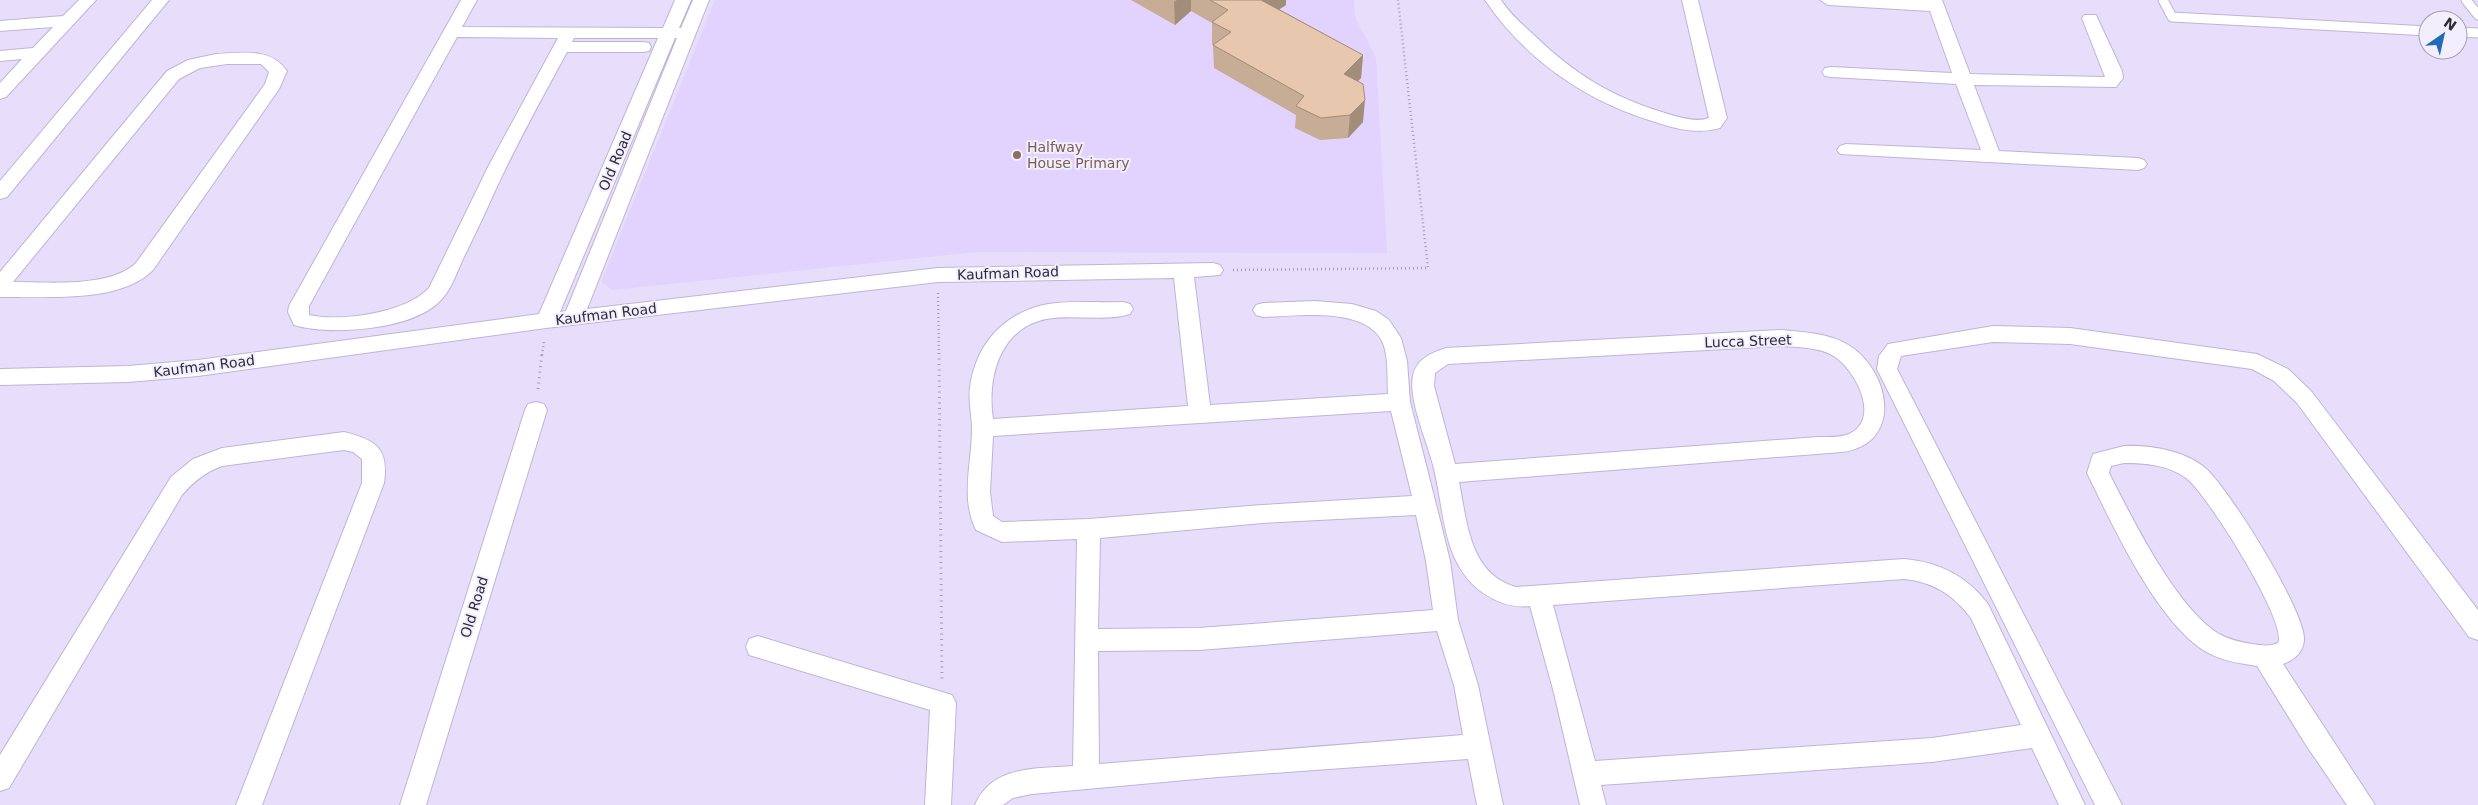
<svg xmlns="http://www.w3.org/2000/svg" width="2478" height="805" font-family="'DejaVu Sans',sans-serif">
<rect width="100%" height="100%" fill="#e7defb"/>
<polygon fill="#e1d3fe" points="715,0 1354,0 1355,17 1376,58 1387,253 977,252 612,290 601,282"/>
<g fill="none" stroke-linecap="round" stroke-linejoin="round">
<g stroke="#bfb4d6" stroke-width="11">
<g id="service">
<polyline points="2163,0 2172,17 2428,31"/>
<polyline points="2466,0 2478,15"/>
<polyline points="2458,32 2478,33"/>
</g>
</g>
<g stroke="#bfb4d6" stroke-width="2">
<g id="minor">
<polygon points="79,0 96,0 6,97 0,99 0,83 22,59 0,61 0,51 33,48 53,27 0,31 0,21 63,16"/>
<polygon points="152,0 169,0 7,197 0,199 0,181"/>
<path d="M461,0H477L462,27L663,28L675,0H691L679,28H681L693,0H709L587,309L938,268L1213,263L1220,265L1223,270L1220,275L1194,277L1210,405L1388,394C1387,378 1389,356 1382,341C1364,306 1296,316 1263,317L1256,315L1253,310L1256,305L1263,303L1315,301L1352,304L1376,311L1389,320L1401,338L1407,361L1410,402L1440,520L1450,561L1458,620L1478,685L1503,805H1477L1468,759L1218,777L1032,794L1013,798L1003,805H975C992,765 1036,769 1073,766L1077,539L1002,542L976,530C960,498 972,462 972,429C972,415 968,401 970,387C976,345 1002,315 1043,305C1066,300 1099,303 1123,302L1130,304L1133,309L1130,314C1103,322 1074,314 1046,319C999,329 987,378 993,419L1188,406L1174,278L938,282L546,328L198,376L128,382L0,385V369L128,366L198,360L539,314L658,38H574L572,42H643L649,43L651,47L649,51L643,52H567C542,98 517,143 495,191C485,214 474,236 463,259C456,274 451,291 439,302C411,330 330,336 294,325L288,312L289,306ZM457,37L558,38L489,165L429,288C406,313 341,322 309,315V306ZM675,38H677L566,311L560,312ZM1391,411L1412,496L1262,505L1089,519L1002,522L993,516L990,492L993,436ZM1416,515L1426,561L1433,610L1199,628L1098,629L1100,538L1262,523ZM1437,631L1454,685L1463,735L1099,764L1098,651L1199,650Z"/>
<path d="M1485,0H1501C1510,14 1523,25 1535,36C1574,74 1612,97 1665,113C1677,117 1697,123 1709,118L1682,0H1698L1727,118L1720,128C1696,135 1672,128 1649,120C1583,99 1524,58 1485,0Z"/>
<polygon points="1820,0 1942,0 1970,74 2105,77 2082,18 2084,15 2096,15 2122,71 2123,78 2116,87 1974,85 1999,151 2138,158 2144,160 2147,164 2144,168 2138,170 1840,154 1837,150 1840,146 1846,144 1981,150 1956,84 1831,77 1825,76 1822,72 1825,68 1831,67 1952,73 1930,11 1828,5"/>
<path d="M216,54C241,53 271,47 287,71L279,89L153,270C120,304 44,296 0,297V272L167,71L188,60ZM227,64H261L269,72L265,84L136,263C110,288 48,282 13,282L179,79L200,68Z"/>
<polygon points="1993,326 2070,328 2257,354 2288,369 2311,391 2478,610 2478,640 2469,637 2297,403 2274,381 2252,369 2070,344 1993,342 1901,356 1897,369 2122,805 2095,805 1877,369 1879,356 1888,344"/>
<path d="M1780,330C1803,332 1830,333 1850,346C1891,373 1903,444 1842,452L1459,482C1467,521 1469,574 1516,587L1904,559C1939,562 1967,576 1988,604L2085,805H2059L2032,748L1932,762L1601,785L1606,805H1580L1554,693L1530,606C1513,608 1498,603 1483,593C1441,563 1445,510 1433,465C1427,442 1408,399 1413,376C1416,359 1431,353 1446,348ZM1780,346C1798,347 1817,347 1832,355C1855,368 1882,419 1849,434C1840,438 1827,437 1818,437L1455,464L1434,386L1435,373L1448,364ZM1904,579C1934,582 1953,595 1971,618L2021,725L1932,738L1595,761L1553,605Z"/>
<polygon points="536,402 544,404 547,410 426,805 400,805 525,410 528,404"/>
<path d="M344,432C376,440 389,448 384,483L262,805H236L362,483V459L353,452L344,450L222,466C205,472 193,482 182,495L9,788L0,791V755L171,477L193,459L222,448Z"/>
<path d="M2124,446C2150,445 2183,450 2204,467C2227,485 2306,612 2304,640C2303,653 2294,660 2283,664L2375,805H2347L2306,745L2257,666C2237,663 2217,660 2200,648C2153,614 2112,524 2087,473L2093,454ZM2124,463C2146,463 2168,465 2186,478C2206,492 2289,624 2278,643C2269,647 2261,645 2252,644C2240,642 2230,640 2219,634C2176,608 2132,518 2109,473L2111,466Z"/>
<polygon points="758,636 952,695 956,703 951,805 925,805 930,710 749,655 746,647 749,639"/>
</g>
</g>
<g stroke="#a69eb6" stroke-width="2.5" stroke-dasharray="1 3" stroke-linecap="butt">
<polyline points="1233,270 1428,268 1398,0"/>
<polyline points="938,293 939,355"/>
<polyline points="542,355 544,341"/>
</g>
<g stroke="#a69eb6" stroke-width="3" stroke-dasharray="1 4.5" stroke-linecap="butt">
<polyline points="939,353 942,680"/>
<polyline points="538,389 542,353"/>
</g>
<use href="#service" stroke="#fff" stroke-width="9"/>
<use href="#minor" fill="#fff" fill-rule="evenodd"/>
</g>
<polygon fill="#c7ac96" points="1131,0 1286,0 1286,5 1279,9 1363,55 1361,78 1358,81 1363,122 1348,138 1320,140 1295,128 1296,115 1214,68 1213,45 1212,45 1212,23 1191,11 1175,25"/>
<g fill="#a28c7a">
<polygon points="1177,0 1191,0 1191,11 1175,25 1174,2"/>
<polygon points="1260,0 1286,0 1286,5 1260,22"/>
<polygon points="1363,55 1361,78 1343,96 1344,74"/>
<polygon points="1365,100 1363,122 1348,138 1350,115"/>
</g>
<polygon fill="#e7c8ae" stroke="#a28c7a" points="1210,0 1261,0 1363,55 1344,74 1363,84 1365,100 1350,115 1321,118 1296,106 1304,96 1213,45 1231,32 1212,22 1228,10"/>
<circle fill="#8d6e63" stroke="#f3eefd" stroke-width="2" cx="1017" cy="155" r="5"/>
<g text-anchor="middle" stroke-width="4" stroke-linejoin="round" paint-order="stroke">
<g font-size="14" fill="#785e54" stroke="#f3eefd" text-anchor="start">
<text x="1027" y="152">Halfway<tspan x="1027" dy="16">House Primary</tspan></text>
</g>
<g font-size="14" fill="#2f2a38" stroke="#f3eefd">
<text transform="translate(615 161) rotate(-67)" y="5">Old Road</text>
<text transform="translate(1008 273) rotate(-2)" y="5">Kaufman Road</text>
<text transform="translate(606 314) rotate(-7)" y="5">Kaufman Road</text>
<text transform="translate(1748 341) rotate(-2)" y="5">Lucca Street</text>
<text transform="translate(204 366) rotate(-7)" y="5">Kaufman Road</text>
<text transform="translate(474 607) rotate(-73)" y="5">Old Road</text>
</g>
</g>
<g transform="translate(2443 35) rotate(34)"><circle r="24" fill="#f3eefd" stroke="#a5a0ae"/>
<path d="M0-4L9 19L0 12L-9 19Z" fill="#2369b9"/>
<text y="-8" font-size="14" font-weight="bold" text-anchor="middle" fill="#2f2a38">N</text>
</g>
</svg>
